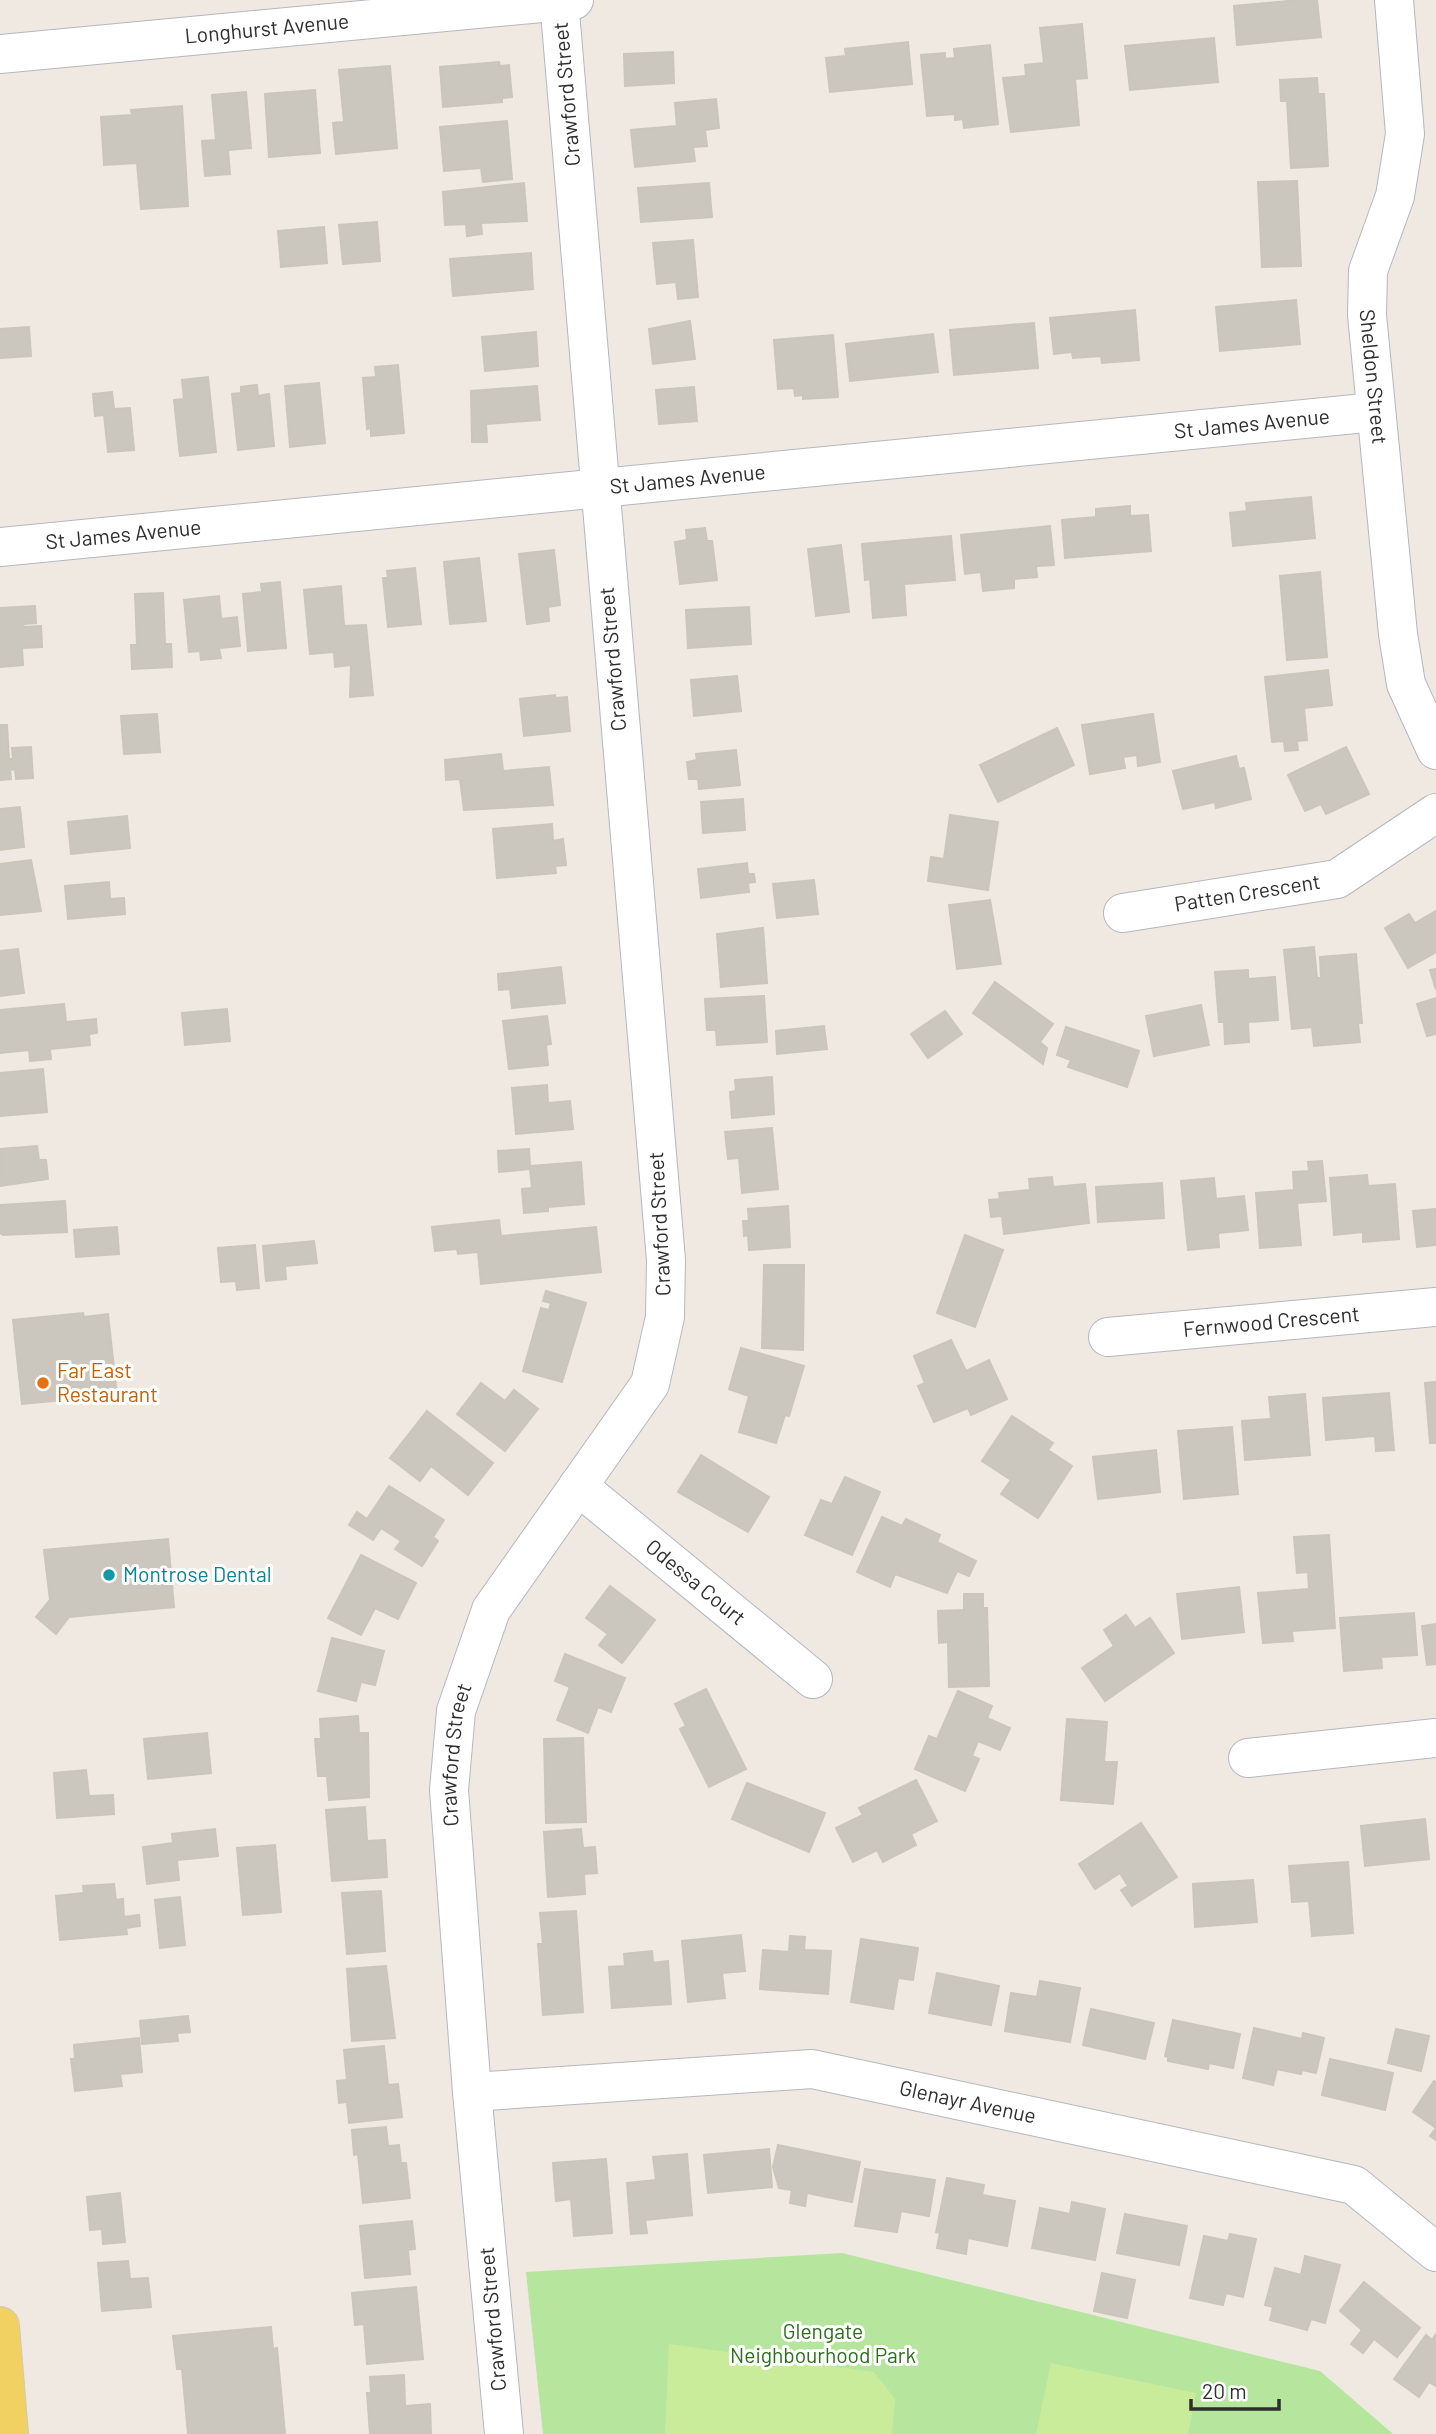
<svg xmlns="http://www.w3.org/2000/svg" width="1436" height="2434" font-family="Barlow,sans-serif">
<rect width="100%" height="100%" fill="#efe9e1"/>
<polygon fill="#b6e59e" points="842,2253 1320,2371 1393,2434 543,2434 526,2272"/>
<g fill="#c9ec9a">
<polygon points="669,2344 874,2372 895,2399 892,2434 665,2434"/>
<polygon points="1051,2363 1196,2393 1188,2434 1036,2434"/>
</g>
<g fill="#cbc7bf" stroke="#cbc5ba" stroke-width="2">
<polygon points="1299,0 1317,0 1321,37 1237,45 1234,6"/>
<polygon points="1082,24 1087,78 1075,79 1079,125 1011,132 1003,78 1026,76 1025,65 1044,63 1040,28"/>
<polygon points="1214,38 1218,82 1130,90 1125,46"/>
<polygon points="908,42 912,84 830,92 826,58 846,56 845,49"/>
<polygon points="990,45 998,124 964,128 963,119 955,120 955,114 927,116 921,55 945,53 945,59 955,58 954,49"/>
<polygon points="673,52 674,83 625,86 624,54"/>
<polygon points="499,62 500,66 509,65 512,97 502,98 502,102 443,107 440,67"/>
<polygon points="390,66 397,148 336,154 333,123 344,122 339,70"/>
<polygon points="1317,78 1318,94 1324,94 1328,166 1291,168 1287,101 1281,101 1280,80"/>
<polygon points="315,90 320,153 269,157 265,94"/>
<polygon points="246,92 251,148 228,150 230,174 205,176 202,141 216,140 212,95"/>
<polygon points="716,99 719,128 705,130 707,146 693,147 695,161 635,167 631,130 677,126 675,103"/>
<polygon points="182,106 188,206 141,209 137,163 104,165 101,117 132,115 131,110"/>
<polygon points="507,121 512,179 483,182 481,168 444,171 440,127"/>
<polygon points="1297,181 1301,266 1262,267 1258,182"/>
<polygon points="524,183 527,221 481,223 482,234 467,236 466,224 445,225 443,192"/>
<polygon points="709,183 712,217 641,222 638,188"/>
<polygon points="377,222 380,261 343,264 339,225"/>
<polygon points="324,227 327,263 281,267 278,231"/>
<polygon points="693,240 698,297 678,299 676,282 657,284 653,243"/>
<polygon points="531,253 533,289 453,296 450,259"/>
<polygon points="1296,300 1300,344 1220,351 1216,307"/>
<polygon points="1135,310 1139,360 1102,363 1101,356 1073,358 1072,352 1054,354 1050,318"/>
<polygon points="690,321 695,359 653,364 649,329"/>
<polygon points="1034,323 1038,368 954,375 950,330"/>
<polygon points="29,327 31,356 0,358 0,329"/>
<polygon points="536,332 538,366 485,371 482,337"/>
<polygon points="933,334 938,372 850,381 846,344"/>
<polygon points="833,335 838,397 803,399 803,395 795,396 794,388 778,389 774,340"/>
<polygon points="398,365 404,433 371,436 371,428 367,429 363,378 376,377 375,367"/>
<polygon points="208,377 216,452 180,456 174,400 184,399 182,380"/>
<polygon points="319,383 325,443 290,447 285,386"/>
<polygon points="257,385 258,396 269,394 274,446 238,450 232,394 241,393 241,387"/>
<polygon points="537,386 540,420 486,424 487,442 472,442 471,391"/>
<polygon points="694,387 697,421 659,424 656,390"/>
<polygon points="112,392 114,409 130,408 134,450 108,452 104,415 95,416 93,394"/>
<polygon points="1311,497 1315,538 1233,546 1230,513 1247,511 1246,503"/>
<polygon points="1130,506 1130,516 1148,515 1151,551 1065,558 1062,520 1096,517 1096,509"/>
<polygon points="1050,526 1054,565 1036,566 1037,577 1014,579 1014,588 983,591 981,572 965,574 961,535"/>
<polygon points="705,528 707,541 712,541 717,580 680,584 675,542 687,540 686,530"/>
<polygon points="951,536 955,580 904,584 906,615 873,618 870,579 865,580 862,544"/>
<polygon points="841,545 849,612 816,616 808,549"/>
<polygon points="554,550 560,605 548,607 549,621 527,624 519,554"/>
<polygon points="479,558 486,621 450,624 444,562"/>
<polygon points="415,568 421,624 388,627 383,578 388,578 387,571"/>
<polygon points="1320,572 1327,657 1287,660 1280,576"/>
<polygon points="280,582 286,648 248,651 243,594 262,592 261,584"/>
<polygon points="341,586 344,626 366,625 373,695 350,697 351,665 335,667 334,652 310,654 304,590"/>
<polygon points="163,593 165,644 171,644 172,667 132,669 131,645 137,645 135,594"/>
<polygon points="219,596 221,619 237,617 240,646 219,648 221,658 201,660 200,651 189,652 184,600"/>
<polygon points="35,606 36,623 23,624 24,627 41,626 42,647 22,648 23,665 0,667 0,608"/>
<polygon points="749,607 751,644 688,648 686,610"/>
<polygon points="1328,670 1332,705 1304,708 1307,740 1297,741 1298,750 1285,751 1284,741 1272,742 1265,677"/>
<polygon points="737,676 741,711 694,716 691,680"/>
<polygon points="555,695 555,698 567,697 570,731 524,736 520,699"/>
<polygon points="157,714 160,752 124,754 121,716"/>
<polygon points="1153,714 1160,762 1138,766 1137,755 1123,757 1125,768 1090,774 1082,725"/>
<polygon points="0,725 7,725 9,759 13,759 12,748 31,747 33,778 16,779 15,769 10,770 11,779 0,780"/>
<polygon points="1057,728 1074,765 998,802 980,765"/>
<polygon points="1346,747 1369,794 1326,814 1321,804 1305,811 1288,775"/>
<polygon points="736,750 740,785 699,789 698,779 689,779 687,762 697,760 696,754"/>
<polygon points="501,754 503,771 549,767 553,805 464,810 460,779 446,780 445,760"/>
<polygon points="1236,756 1239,769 1244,768 1251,799 1216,808 1215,802 1183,809 1173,771"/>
<polygon points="743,799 745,830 703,833 701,802"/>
<polygon points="20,807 24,847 0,850 0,809"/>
<polygon points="950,815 998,822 988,890 928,881 931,857 944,859"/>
<polygon points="127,816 130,848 71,854 68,822"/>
<polygon points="552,824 553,841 563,839 566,865 555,866 556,873 497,878 493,829"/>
<polygon points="31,860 41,911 0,915 0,864"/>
<polygon points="747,863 748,874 754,874 755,882 748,883 749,892 701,898 698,869"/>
<polygon points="814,880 818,914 777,918 773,884"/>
<polygon points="109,882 110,899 124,898 125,914 68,919 65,886"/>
<polygon points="990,900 1001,964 957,969 949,905"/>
<polygon points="1436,911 1436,952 1408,968 1385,928 1409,914 1415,923"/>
<polygon points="763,928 767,983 721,987 717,934"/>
<polygon points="1314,947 1317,978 1321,978 1320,957 1356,954 1362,1023 1358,1023 1360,1042 1314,1046 1312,1027 1292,1029 1284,950"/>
<polygon points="18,949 24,993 0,996 0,951"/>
<polygon points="561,967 565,1003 512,1008 510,989 499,990 498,974"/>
<polygon points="1436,969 1436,990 1430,970"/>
<polygon points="1248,970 1248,979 1275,977 1278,1020 1248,1022 1249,1042 1225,1044 1224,1022 1219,1022 1215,972"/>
<polygon points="995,982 1053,1024 1040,1042 1047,1048 1043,1064 973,1013"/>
<polygon points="764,996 767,1042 717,1045 716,1030 707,1030 705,999"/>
<polygon points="1436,998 1436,1034 1427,1036 1417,1004"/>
<polygon points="64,1004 66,1022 96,1019 97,1033 89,1034 90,1045 50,1049 51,1059 30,1061 29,1050 0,1053 0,1010"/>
<polygon points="1201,1005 1209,1045 1154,1056 1146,1016"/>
<polygon points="227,1009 230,1041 185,1045 182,1013"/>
<polygon points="945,1011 962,1034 928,1058 911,1034"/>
<polygon points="547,1016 551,1044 546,1045 548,1065 509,1069 503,1021"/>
<polygon points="824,1026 827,1049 777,1054 776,1031"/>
<polygon points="1066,1027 1139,1051 1127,1087 1068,1067 1071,1060 1057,1055"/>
<polygon points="43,1069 47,1112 0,1116 0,1073"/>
<polygon points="772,1077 774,1114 732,1118 730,1092 736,1091 735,1080"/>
<polygon points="547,1085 548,1103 570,1101 573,1129 516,1134 512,1088"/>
<polygon points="772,1128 778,1189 742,1193 739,1158 728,1159 725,1132"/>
<polygon points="37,1146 39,1160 46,1160 48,1179 0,1186 1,1149"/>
<polygon points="529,1149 530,1166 581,1162 584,1204 548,1207 548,1211 524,1213 522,1189 532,1188 530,1169 499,1172 498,1151"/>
<polygon points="1322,1161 1326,1201 1297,1203 1301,1245 1260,1248 1256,1193 1294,1190 1293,1172 1309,1171 1308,1162"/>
<polygon points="1367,1175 1368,1186 1395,1184 1399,1239 1363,1242 1363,1232 1334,1235 1330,1178"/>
<polygon points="1052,1177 1053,1187 1085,1184 1089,1223 1004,1234 1002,1216 991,1217 989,1200 1000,1199 999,1193 1030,1190 1029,1179"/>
<polygon points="1214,1178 1216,1199 1244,1196 1248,1230 1218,1233 1219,1247 1188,1250 1181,1181"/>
<polygon points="1162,1183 1164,1218 1098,1222 1096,1187"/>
<polygon points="65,1201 67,1232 3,1235 0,1233 0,1205"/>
<polygon points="788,1206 790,1247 749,1250 748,1235 744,1236 743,1221 749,1221 748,1209"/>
<polygon points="1436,1209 1436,1245 1417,1247 1413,1211"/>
<polygon points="499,1220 501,1236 596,1227 601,1272 481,1284 478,1252 458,1254 457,1249 435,1251 432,1227"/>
<polygon points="117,1227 119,1254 76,1257 74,1230"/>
<polygon points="965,1235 1003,1250 975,1327 937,1313"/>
<polygon points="314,1241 317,1263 285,1266 286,1279 266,1281 263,1246"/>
<polygon points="255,1245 259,1288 237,1290 236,1281 221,1282 218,1248"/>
<polygon points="764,1265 804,1265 803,1350 762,1348"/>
<polygon points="546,1291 586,1303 562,1382 523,1371 541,1308 549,1310 551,1303 543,1301"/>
<polygon points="83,1313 84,1317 108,1314 117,1395 22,1404 13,1320"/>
<polygon points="951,1340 966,1371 989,1360 1007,1399 971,1415 968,1408 934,1422 918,1386 925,1383 914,1356"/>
<polygon points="741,1348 804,1366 789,1416 785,1415 776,1443 739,1432 749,1396 729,1389"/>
<polygon points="1436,1382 1436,1443 1430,1443 1425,1383"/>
<polygon points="481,1383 505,1401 514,1390 538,1409 505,1451 457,1414"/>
<polygon points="1389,1393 1394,1450 1376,1451 1375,1436 1326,1440 1323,1398"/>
<polygon points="1305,1394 1310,1455 1245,1460 1242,1421 1271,1419 1269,1397"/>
<polygon points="427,1411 493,1463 468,1495 431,1466 420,1481 390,1458"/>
<polygon points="1012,1416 1053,1443 1048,1450 1072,1466 1038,1518 1001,1494 1011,1480 982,1461"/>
<polygon points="1232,1427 1238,1494 1184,1499 1178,1431"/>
<polygon points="1156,1450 1160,1492 1098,1499 1093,1457"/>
<polygon points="701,1455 769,1497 748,1532 678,1492"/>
<polygon points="845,1477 880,1492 852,1555 805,1535 821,1500 832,1504"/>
<polygon points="389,1486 444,1520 433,1537 438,1541 422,1566 395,1549 401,1541 381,1528 373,1540 349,1525 357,1512 367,1519"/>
<polygon points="882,1517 902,1526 906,1519 940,1535 937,1542 976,1561 969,1576 957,1571 947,1593 895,1574 890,1587 857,1572"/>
<polygon points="1329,1535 1335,1628 1292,1631 1293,1641 1263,1643 1258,1593 1309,1589 1308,1572 1297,1573 1294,1537"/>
<polygon points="168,1539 174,1607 69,1617 56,1634 36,1617 50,1600 44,1550"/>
<polygon points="361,1555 416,1583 398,1619 375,1608 361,1635 328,1618"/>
<polygon points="610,1586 655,1620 622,1663 599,1645 608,1634 586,1618"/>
<polygon points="1239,1587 1244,1632 1182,1639 1177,1594"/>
<polygon points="964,1594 983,1594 983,1608 987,1608 989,1686 949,1687 948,1642 939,1643 938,1611 964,1610"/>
<polygon points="1414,1613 1417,1655 1381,1657 1382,1668 1344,1671 1340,1618"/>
<polygon points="1126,1615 1135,1628 1150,1618 1174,1653 1105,1701 1082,1668 1114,1646 1104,1630"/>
<polygon points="1436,1624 1436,1664 1427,1665 1422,1626"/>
<polygon points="332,1638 384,1651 375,1685 361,1682 356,1701 318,1691"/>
<polygon points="565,1654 625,1678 611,1712 598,1707 588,1733 557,1720 570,1687 555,1681"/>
<polygon points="706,1689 746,1769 709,1787 680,1729 686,1726 675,1704"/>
<polygon points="958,1691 992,1706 987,1718 1010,1728 1000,1750 978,1741 972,1756 979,1759 965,1791 915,1769 929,1736 937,1739"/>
<polygon points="358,1716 359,1733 368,1733 369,1797 329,1800 327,1776 318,1776 315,1739 321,1739 320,1719"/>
<polygon points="1067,1719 1107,1722 1104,1762 1117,1762 1113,1804 1061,1800"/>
<polygon points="207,1733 211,1773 148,1779 144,1739"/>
<polygon points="583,1738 586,1822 546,1823 544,1739"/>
<polygon points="86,1770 89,1796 113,1795 114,1814 57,1818 54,1773"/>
<polygon points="916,1780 937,1821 911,1834 916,1845 883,1862 877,1850 853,1862 836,1828 863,1815 859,1808"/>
<polygon points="747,1783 825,1813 809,1852 732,1819"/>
<polygon points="365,1807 367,1841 385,1840 387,1877 332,1881 326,1810"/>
<polygon points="1425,1819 1429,1859 1365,1866 1361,1826"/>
<polygon points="1141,1823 1177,1877 1132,1906 1121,1890 1128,1886 1120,1873 1095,1889 1079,1864"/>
<polygon points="215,1829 218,1856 177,1860 179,1880 147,1884 143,1847 173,1843 172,1834"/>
<polygon points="581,1829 583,1848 595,1847 597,1873 584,1874 585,1894 548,1897 544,1832"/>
<polygon points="275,1845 281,1912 243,1915 237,1848"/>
<polygon points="1348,1862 1353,1933 1312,1936 1309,1901 1292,1902 1289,1866"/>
<polygon points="1253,1880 1257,1922 1195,1927 1193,1884"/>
<polygon points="114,1884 116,1900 123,1899 124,1917 139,1915 140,1926 126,1928 127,1934 60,1940 56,1896 84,1893 83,1886"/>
<polygon points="381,1891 385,1951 347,1954 342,1893"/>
<polygon points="180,1897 185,1945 160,1948 155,1900"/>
<polygon points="576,1911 583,2012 543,2015 538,1944 543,1944 540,1913"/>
<polygon points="741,1935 745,1971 722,1973 725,1998 688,2002 682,1941"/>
<polygon points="790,1936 805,1937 804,1950 831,1951 828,1994 760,1989 763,1950 789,1952"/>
<polygon points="861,1939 918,1948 913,1980 898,1978 893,2009 851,2002"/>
<polygon points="652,1951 653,1963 668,1961 671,2004 612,2008 609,1967 625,1966 624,1954"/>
<polygon points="386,1966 395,2038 352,2041 347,1969"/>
<polygon points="937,1973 999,1986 991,2025 929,2013"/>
<polygon points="1040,1981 1080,1988 1070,2042 1005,2031 1011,1993 1037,1997"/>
<polygon points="1091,2009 1154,2023 1145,2059 1083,2045"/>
<polygon points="188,2016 190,2032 177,2033 178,2041 142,2044 140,2021"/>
<polygon points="1173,2020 1240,2034 1233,2068 1209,2063 1208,2069 1168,2061 1168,2057 1165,2056"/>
<polygon points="1254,2028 1302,2039 1303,2033 1324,2038 1316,2073 1302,2070 1301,2074 1277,2069 1273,2085 1243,2078"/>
<polygon points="1396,2029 1429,2036 1421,2071 1388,2063"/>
<polygon points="139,2038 142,2072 120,2074 122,2086 75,2091 71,2059 75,2059 74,2045"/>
<polygon points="384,2046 388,2085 398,2084 402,2117 349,2123 347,2102 339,2103 337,2081 347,2080 344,2050"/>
<polygon points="1330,2059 1393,2073 1385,2110 1322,2095"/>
<polygon points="1434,2081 1436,2083 1436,2140 1430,2136 1436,2128 1413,2112"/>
<polygon points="386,2127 388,2146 399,2145 401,2163 406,2163 410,2198 363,2203 358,2154 354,2155 352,2130"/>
<polygon points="778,2145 860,2162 852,2202 807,2193 805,2206 790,2203 792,2190 779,2188 773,2167"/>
<polygon points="769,2149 772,2187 708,2193 704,2155"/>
<polygon points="687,2154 692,2215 645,2220 647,2233 631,2234 627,2183 656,2180 653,2157"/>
<polygon points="606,2159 612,2233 574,2236 571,2199 556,2201 553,2163"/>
<polygon points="865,2169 935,2180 929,2216 901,2211 897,2232 855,2226"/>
<polygon points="947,2178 984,2185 982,2195 1015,2201 1007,2246 968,2238 966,2254 937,2248 940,2233 936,2232"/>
<polygon points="120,2193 125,2242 103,2244 102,2229 90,2230 87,2197"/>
<polygon points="1072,2202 1105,2209 1095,2260 1032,2248 1040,2208 1070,2214"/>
<polygon points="1125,2214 1187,2226 1179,2265 1117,2253"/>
<polygon points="412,2221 415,2249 408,2250 410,2274 365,2278 360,2226"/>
<polygon points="1230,2234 1256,2239 1243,2297 1226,2293 1223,2305 1190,2298 1204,2236 1228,2241"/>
<polygon points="1305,2256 1340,2265 1325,2323 1311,2319 1307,2330 1270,2320 1273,2307 1265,2305 1275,2268 1301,2275"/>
<polygon points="128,2261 130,2279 148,2278 151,2307 102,2311 98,2263"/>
<polygon points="1102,2273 1135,2280 1127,2318 1094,2311"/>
<polygon points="1364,2282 1420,2328 1397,2357 1374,2339 1363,2353 1351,2344 1362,2330 1340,2311"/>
<polygon points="416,2287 423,2359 367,2364 364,2324 355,2325 352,2293"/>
<polygon points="271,2327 273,2349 277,2348 285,2434 188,2434 182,2369 177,2369 173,2336"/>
<polygon points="1436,2334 1436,2386 1429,2382 1419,2397 1394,2379 1426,2335 1432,2340"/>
<polygon points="404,2375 405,2406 430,2404 431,2434 370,2434 367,2393 371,2393 370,2377"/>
</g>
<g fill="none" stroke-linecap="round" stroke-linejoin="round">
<g stroke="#b4b7c1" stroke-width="40">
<g id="minor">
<path id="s1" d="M1394,0L1405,134L1395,196L1368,271L1367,315L1398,634L1406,684L1436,750"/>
<path id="s2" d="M0,54L574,0"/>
<path id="s3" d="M0,547L1375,412"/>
<path id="s4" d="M1123,913L1337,879L1436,813"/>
<path id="s5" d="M1108,1337L1436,1307"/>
<path id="s6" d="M578,1486L813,1679"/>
<polyline points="1248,1758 1436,1738"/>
<path id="s7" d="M472,2092L812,2069L1354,2185L1436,2252"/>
<path id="s8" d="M504,2434L472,2092L449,1790L456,1711L491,1610L650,1384L665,1317L666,1260L559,0"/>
</g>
</g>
<g stroke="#c9c9c9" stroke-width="40">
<polyline id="major" points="0,2326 9,2434"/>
</g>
<use href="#minor" stroke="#fff" stroke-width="38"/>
<use href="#major" stroke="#f2d163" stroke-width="38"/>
</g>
<circle fill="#e8710a" stroke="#fff" stroke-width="2.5" cx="43" cy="1383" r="7"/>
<circle fill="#0f9aa8" stroke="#fff" stroke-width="2.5" cx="109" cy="1575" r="7"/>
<g text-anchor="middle" stroke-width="6" stroke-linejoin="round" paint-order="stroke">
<g font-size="21" fill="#2e2e2e" stroke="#fff">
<text dy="7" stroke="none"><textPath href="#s2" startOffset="268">Longhurst Avenue</textPath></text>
<text transform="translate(567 94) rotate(-95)" y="7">Crawford Street</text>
<text dy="7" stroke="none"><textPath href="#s1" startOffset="383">Sheldon Street</textPath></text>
<text dy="7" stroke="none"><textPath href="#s3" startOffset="1258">St James Avenue</textPath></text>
<text dy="7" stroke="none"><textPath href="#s3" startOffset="691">St James Avenue</textPath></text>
<text dy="7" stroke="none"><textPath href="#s3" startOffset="124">St James Avenue</textPath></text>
<text transform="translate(613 659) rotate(-95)" y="7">Crawford Street</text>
<text dy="7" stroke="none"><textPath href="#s4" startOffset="126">Patten Crescent</textPath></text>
<text transform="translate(660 1224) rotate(-93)" y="7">Crawford Street</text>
<text dy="7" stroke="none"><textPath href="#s5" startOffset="164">Fernwood Crescent</textPath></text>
<text dy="7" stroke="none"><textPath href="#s6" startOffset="152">Odessa Court</textPath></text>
<text dy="7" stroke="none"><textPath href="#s8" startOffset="682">Crawford Street</textPath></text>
<text dy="7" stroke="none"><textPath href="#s7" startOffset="500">Glenayr Avenue</textPath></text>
<text transform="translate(493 2319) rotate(-95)" y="7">Crawford Street</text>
</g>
<g font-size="21" fill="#c56008" stroke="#fff" text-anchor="start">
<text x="57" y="1378">Far East<tspan x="57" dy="24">Restaurant</tspan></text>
</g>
<g font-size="21" fill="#0d838f" stroke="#fff" text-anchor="start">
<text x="123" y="1582">Montrose Dental</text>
</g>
<g font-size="21" fill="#2c6e1b" stroke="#fff">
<text x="823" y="2339">Glengate<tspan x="823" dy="24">Neighbourhood Park</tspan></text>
</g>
</g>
<path d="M1191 2399v10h88v-10" fill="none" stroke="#2e2e2e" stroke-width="3.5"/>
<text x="1202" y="2399" font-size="21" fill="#2e2e2e" stroke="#ffffff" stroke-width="5" paint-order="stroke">20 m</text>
</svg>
